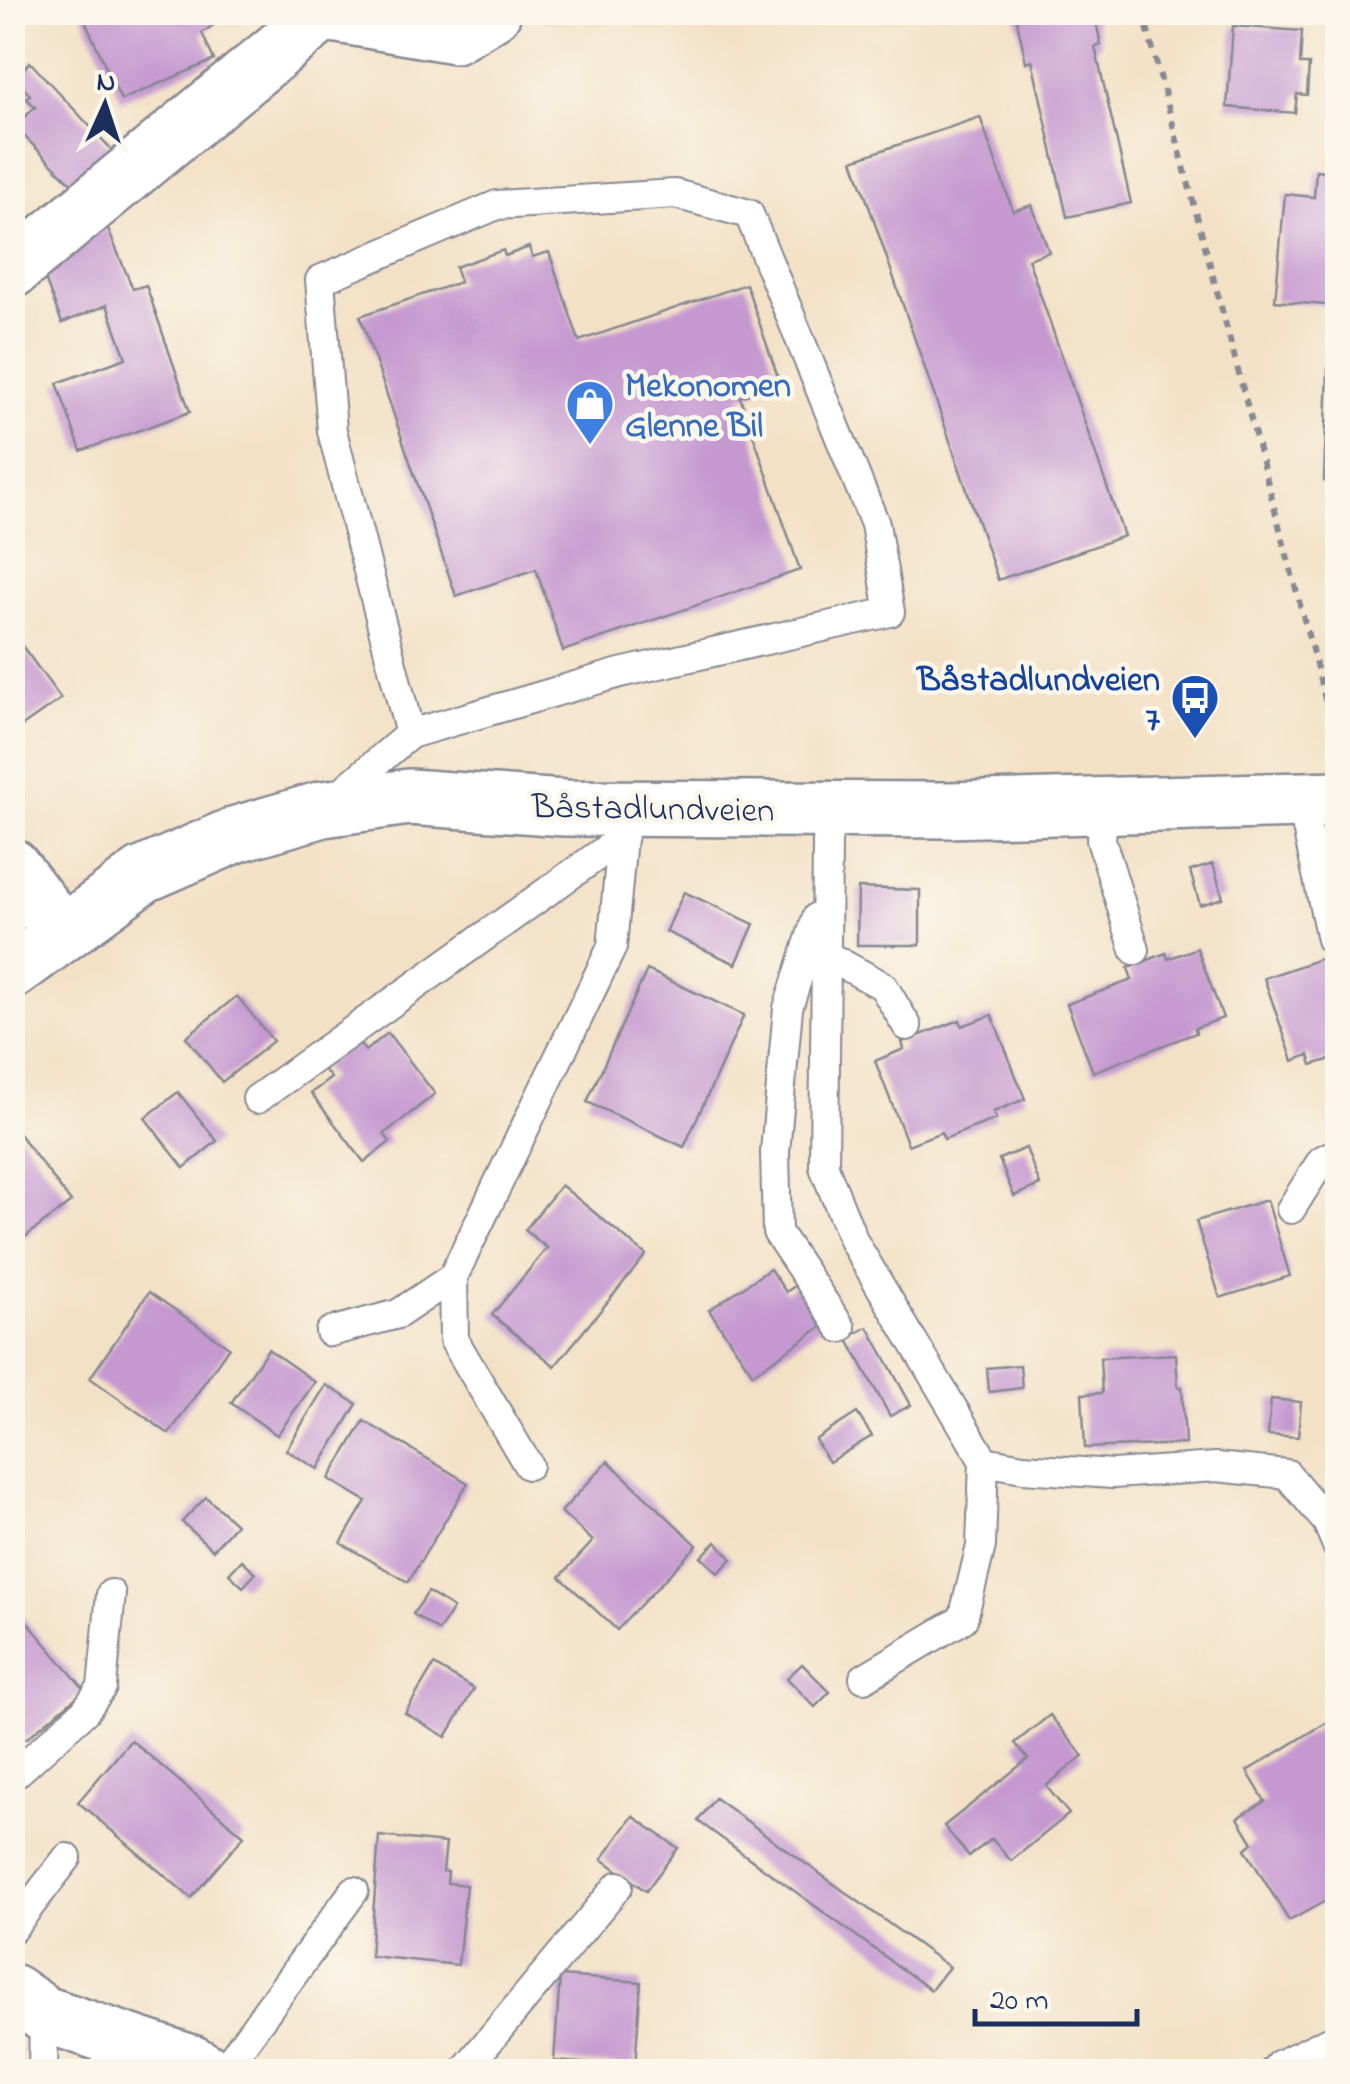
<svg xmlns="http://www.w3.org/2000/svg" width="1350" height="2084" font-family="'Indie Flower',sans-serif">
<rect width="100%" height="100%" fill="#fbf7ec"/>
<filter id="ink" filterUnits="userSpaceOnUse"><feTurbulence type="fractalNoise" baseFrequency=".01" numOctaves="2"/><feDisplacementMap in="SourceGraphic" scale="20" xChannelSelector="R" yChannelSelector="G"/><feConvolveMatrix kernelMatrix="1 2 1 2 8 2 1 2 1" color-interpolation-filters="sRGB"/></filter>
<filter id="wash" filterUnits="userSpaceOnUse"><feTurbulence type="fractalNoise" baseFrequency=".0048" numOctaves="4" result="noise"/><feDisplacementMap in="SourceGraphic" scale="40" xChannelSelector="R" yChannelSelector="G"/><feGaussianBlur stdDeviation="2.25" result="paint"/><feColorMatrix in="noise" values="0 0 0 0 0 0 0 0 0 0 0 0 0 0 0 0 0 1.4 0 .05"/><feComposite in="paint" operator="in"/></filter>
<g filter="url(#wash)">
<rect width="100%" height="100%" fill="#f3e1c6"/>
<g id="blocks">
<g fill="#c598d0">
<polygon points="81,12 212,12 219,21 202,33 214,60 121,100"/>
<polygon points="1015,12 1094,12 1101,45 1095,47 1131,203 1067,217 1032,60 1026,62"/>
<polygon points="1233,26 1302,31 1300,64 1309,64 1307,95 1297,94 1295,113 1227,107"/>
<polygon points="30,62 112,150 75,187 15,127 35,107 26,98 30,95 14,78"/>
<polygon points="980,117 1013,211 1032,205 1049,252 1028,259 1124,536 998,580 853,160"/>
<polygon points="1316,170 1338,173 1338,306 1275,301 1285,194 1314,197"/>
<polygon points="107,227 133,289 146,285 190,412 81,451 57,383 126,358 107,305 62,323 36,256"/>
<polygon points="529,247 532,257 549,252 579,341 746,284 780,383 740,397 800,570 563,651 536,569 456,596 360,316 460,282 455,267 503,250 505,256"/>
<polygon points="1328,369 1338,369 1338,481 1324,481"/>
<polygon points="12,632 61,699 12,733"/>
<polygon points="1213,864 1223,898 1200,905 1190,871"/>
<polygon points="858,888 920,890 920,945 857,945"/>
<polygon points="684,892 754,924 736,964 666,932"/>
<polygon points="1197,948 1223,1018 1195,1028 1196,1033 1093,1072 1067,1004 1132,980 1128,968 1166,953 1168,959"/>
<polygon points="1338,953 1338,1057 1312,1065 1309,1055 1293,1061 1264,978"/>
<polygon points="647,970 744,1015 684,1147 587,1102"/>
<polygon points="237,996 273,1041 222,1082 186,1037"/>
<polygon points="992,1015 1025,1099 993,1112 996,1119 944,1139 941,1132 908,1145 875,1061 904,1049 902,1042 960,1020 962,1026"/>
<polygon points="388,1033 435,1094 384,1134 390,1142 364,1162 311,1093 331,1078 322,1067 357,1040 365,1051"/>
<polygon points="178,1092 217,1141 184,1168 145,1118"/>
<polygon points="19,1134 71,1202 12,1247 12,1139"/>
<polygon points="1026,1148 1040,1185 1014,1196 999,1159"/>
<polygon points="561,1185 646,1255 555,1366 492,1315 547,1248 525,1230"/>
<polygon points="1267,1200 1290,1276 1220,1298 1196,1221"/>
<polygon points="770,1269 786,1292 802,1281 830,1321 753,1374 709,1310"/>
<polygon points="149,1292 229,1347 169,1434 90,1378"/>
<polygon points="868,1327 911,1405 890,1416 847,1338"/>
<polygon points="268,1349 315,1382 277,1435 231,1403"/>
<polygon points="1176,1354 1178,1387 1182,1387 1185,1444 1085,1448 1082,1394 1102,1393 1100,1358"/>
<polygon points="1020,1365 1022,1388 989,1392 987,1368"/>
<polygon points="326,1385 357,1404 318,1469 286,1450"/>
<polygon points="1271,1399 1301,1402 1298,1437 1268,1435"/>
<polygon points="857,1413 872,1436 829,1462 815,1440"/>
<polygon points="364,1421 468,1483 408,1582 341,1543 366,1501 329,1479"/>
<polygon points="608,1461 697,1545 617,1630 560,1577 593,1541 561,1512"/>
<polygon points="206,1497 236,1524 213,1550 182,1522"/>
<polygon points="716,1542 732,1559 718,1573 701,1557"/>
<polygon points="242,1560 256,1573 243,1587 229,1574"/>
<polygon points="428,1592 453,1608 439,1631 413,1614"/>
<polygon points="12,1604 85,1690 26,1739 12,1723"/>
<polygon points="802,1664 830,1692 815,1707 787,1678"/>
<polygon points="434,1665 474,1689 446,1737 405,1713"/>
<polygon points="1050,1715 1083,1756 1046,1786 1069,1814 1011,1861 992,1839 969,1856 944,1826 1028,1759 1015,1743"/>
<polygon points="1326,1723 1338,1741 1338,1894 1289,1921 1245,1849 1253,1843 1238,1818 1265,1801 1247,1771"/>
<polygon points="131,1740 244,1836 191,1898 78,1802"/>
<polygon points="715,1798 949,1967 931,1990 698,1821"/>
<polygon points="633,1816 678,1848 646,1891 602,1859"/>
<polygon points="379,1836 446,1843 443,1871 448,1872 447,1883 466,1885 458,1965 370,1956"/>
<polygon points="560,1976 641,1982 635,2067 554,2061"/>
</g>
</g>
</g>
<g filter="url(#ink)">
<use href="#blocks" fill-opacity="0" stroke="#878892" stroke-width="2.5"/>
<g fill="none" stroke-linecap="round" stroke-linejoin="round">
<g stroke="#878892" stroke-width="32">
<g id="service">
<polyline points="335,798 410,734 620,673 890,612 875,524 749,214 675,194 497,205 320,280 332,431 410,734"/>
<polyline points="1301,800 1331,939"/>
<polyline points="1104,805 1101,840 1135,950"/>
<polyline points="833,809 827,842 824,1167 854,1242 984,1461 981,1546 963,1619 864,1678"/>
<polyline points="817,917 788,1008 775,1152 777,1232 841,1328"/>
<polyline points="826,955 883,986 907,1026"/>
<polyline points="257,1099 622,838"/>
<polyline points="1291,1209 1322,1160 1338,1152"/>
<polyline points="453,1277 454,1340 528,1465"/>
<polyline points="330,1332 398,1314 453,1277 612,947 622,838 632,808"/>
<polyline points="984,1461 1023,1468 1113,1474 1216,1467 1287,1474 1327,1522 1338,1548"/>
<polyline points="12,1777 85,1711 102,1687 111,1594"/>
<polyline points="12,1929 67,1858"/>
<polyline points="43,2072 44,2014"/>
<polyline points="222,2072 354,1891"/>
<polyline points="463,2072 618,1886"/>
<polyline points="1273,2072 1279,2065 1338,2037"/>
</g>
</g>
<g stroke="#878892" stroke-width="60">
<g id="minor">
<polyline points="320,12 454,35 493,12"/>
<polyline points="12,270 322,14"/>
<polyline points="12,867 62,933"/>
<polyline points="12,971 143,875 237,834 323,809 409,797 565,808 947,810 1338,799"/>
<polyline points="12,1992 44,2014 191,2063 207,2072"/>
</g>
</g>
<g stroke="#878892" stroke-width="6" stroke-dasharray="8 8" stroke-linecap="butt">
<polyline points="1143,12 1337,744"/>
<polyline points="545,21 561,12"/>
</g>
<use href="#service" stroke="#fff" stroke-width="28"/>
<use href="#minor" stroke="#fff" stroke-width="55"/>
</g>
</g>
<defs>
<g id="shop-pin" transform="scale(2.5)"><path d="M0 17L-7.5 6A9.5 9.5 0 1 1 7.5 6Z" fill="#3f7fe0" stroke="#fbf7ec"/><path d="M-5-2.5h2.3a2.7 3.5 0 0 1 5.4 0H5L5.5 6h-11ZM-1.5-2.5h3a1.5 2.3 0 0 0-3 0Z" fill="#fff"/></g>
<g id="bus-pin" transform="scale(2.5)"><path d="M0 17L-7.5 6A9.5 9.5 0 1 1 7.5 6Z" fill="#1a4fb4" stroke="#fbf7ec"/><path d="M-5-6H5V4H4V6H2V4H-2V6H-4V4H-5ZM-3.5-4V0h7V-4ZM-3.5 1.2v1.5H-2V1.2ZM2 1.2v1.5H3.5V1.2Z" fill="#fff"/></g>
</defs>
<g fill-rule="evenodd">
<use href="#shop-pin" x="590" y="404"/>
<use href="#bus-pin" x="1195" y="698"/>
</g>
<g text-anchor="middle" stroke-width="9" stroke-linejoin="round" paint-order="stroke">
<g font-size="35" font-weight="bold" fill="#366cbe" stroke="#fbf7ec" text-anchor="start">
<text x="625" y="396">Mekonomen<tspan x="625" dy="40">Glenne Bil</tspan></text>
</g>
<g font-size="35" font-weight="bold" fill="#164399" stroke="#fbf7ec" text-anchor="end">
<text x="1160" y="690">Båstadlundveien<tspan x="1160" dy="40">7</tspan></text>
</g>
<g font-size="35" fill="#1b2f5e" stroke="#fbf7ec">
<text transform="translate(653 807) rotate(1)" y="12">Båstadlundveien</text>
</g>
</g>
<rect width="1350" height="2084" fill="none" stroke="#fbf7ec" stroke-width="50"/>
<g transform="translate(105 105) rotate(3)" stroke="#fbf7ec" stroke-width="8" paint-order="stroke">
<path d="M0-8L18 38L0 25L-18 38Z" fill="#1b2f5e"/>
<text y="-15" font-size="28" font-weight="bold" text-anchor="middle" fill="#1b2f5e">N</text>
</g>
<path d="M975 2009v15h162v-15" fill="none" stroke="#1b2f5e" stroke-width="5"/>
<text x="990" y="2009" font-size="30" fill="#1b2f5e" stroke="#fbf7ec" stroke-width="8" paint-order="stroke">20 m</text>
</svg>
